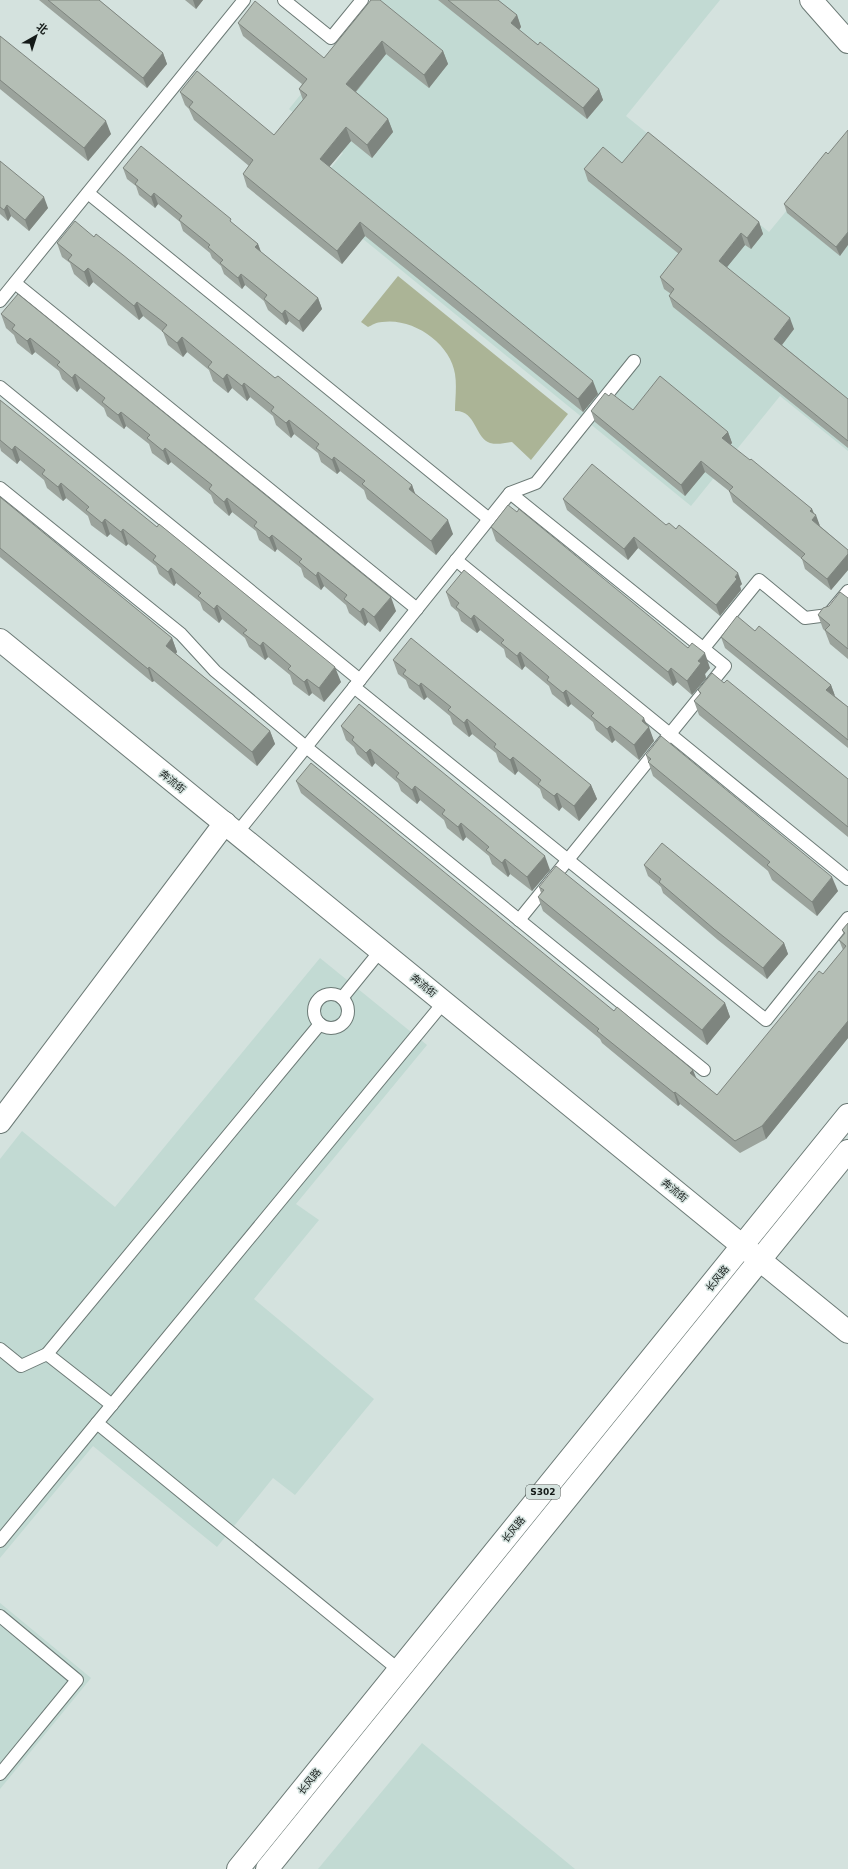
<svg xmlns="http://www.w3.org/2000/svg" width="848" height="1869" font-family="'DejaVu Sans','Noto Sans SC',sans-serif">
<rect width="100%" height="100%" fill="#d4e2de"/>
<g fill="#c2dad3">
<polygon points="373,0 720,0 626,116 769,232 848,136 848,451 780,396 691,506 309,195 343,153 289,109 371,7"/>
<polygon points="320,958 427,1045 296,1204 319,1220 254,1299 374,1399 295,1495 273,1478 217,1547 93,1446 0,1558 0,1159 22,1131 115,1207"/>
<polygon points="0,1603 91,1678 0,1789"/>
<polygon points="422,1743 575,1869 318,1869"/>
</g>
<path fill="#abb496" d="M398,276L568,414L531,460L512,442C504,443 498,445 490,443C475,438 476,410 455,411C455,400 457,386 455,374C451,344 413,317 382,322C377,322 372,325 368,327L361,322Z"/>
<g fill="none" stroke-linecap="round" stroke-linejoin="round">
<g stroke="#6c7a76" stroke-width="14">
<g id="service">
<polyline points="284,0 331,38 362,0"/>
<polyline points="88,193 489,519"/>
<polyline points="15,283 417,609"/>
<polyline points="0,301 244,0"/>
<polyline points="0,387 360,680"/>
<polyline points="0,488 181,634 215,671 306,747 704,1070"/>
<polyline points="510,493 725,666 519,920"/>
<polyline points="456,560 848,879"/>
<polyline points="703,649 759,580 805,618 828,615 848,591"/>
<polyline points="354,687 766,1020 848,918"/>
<polyline points="237,833 510,493 536,483 634,361"/>
<circle cx="331" cy="1011" r="17"/>
<polyline points="342,998 381,950"/>
<polyline points="0,1349 21,1366 47,1354 112,1405"/>
<polyline points="47,1354 320,1024"/>
<polyline points="0,1541 97,1423"/>
<polyline points="0,1616 77,1680 0,1774"/>
<polyline points="399,1670 97,1423 444,1002"/>
</g>
</g>
<g stroke="#6c7a76" stroke-width="24">
<g id="minor">
<polyline points="811,0 848,42"/>
<polyline points="0,1122 225,823"/>
</g>
</g>
<g stroke="#6c7a76" stroke-width="24">
<polyline id="tertiary" points="0,640 848,1332"/>
</g>
<g stroke="#6c7a76" stroke-width="24">
<g id="primary">
<polyline points="238,1869 848,1115"/>
<polyline points="267,1869 848,1151"/>
</g>
</g>
<use href="#service" stroke="#fff" stroke-width="12"/>
<use href="#minor" stroke="#fff" stroke-width="22"/>
<use href="#tertiary" stroke="#fff" stroke-width="22"/>
<use href="#primary" stroke="#fff" stroke-width="22"/>
</g>
<g fill="#9ba39c">
<polygon points="39,0 99,0 163,53 167,64 147,88"/>
<polygon points="185,0 203,0 196,9"/>
<polygon points="371,0 443,51 448,64 429,88 386,54 356,92 388,119 393,132 372,158 351,141 329,167 598,394 583,412 365,236 342,264 247,187 243,174 249,166 194,120 189,109 185,105 180,92 274,135 303,100 299,89 302,84 243,36 238,23 324,58"/>
<polygon points="438,0 498,0 517,15 521,27 519,30 538,45 599,89 603,100 587,119"/>
<polygon points="0,36 111,134 88,161 0,89"/>
<polygon points="828,154 840,256 787,213 784,204"/>
<polygon points="0,161 48,208 29,231 11,216 8,221 0,214"/>
<polygon points="622,163 759,222 763,234 751,249 745,245 727,267 794,329 782,345 848,399 848,448 673,307 669,296 671,294 664,289 660,277 679,254 588,181 584,169"/>
<polygon points="123,168 233,224 258,244 261,252 318,298 322,309 303,332 289,321 286,325 268,310 264,301 245,285 242,289 224,274 221,266 212,258 210,253 183,231 180,222 158,204 155,208 139,195 136,186 127,179"/>
<polygon points="94,237 412,485 415,494 453,534 436,555 367,499 364,490 340,471 337,474 321,462 318,453 294,434 291,438 276,425 273,416 250,397 247,401 232,388 228,393 213,381 209,370 187,352 183,357 168,345 163,332 143,316 139,320 93,282 89,287 74,274 70,263 62,257 57,243"/>
<polygon points="1,314 396,611 380,632 368,622 365,626 349,613 346,605 324,586 321,590 304,577 301,568 277,549 275,552 259,540 256,531 232,512 229,516 214,503 211,495 171,462 168,465 152,453 149,444 126,426 124,429 107,416 104,408 80,388 77,392 62,379 59,371 35,352 32,355 17,343 14,335 6,328"/>
<polygon points="609,396 633,410 728,432 732,443 730,445 812,509 820,526 848,550 848,570 831,590 805,569 802,559 733,502 729,491 705,472 685,496 595,422 591,411"/>
<polygon points="0,400 341,682 324,702 312,693 309,696 293,684 290,675 268,657 265,660 249,647 245,638 222,619 219,623 203,610 200,602 176,583 174,586 159,574 156,566 128,544 126,546 110,534 107,537 91,525 88,516 66,498 63,501 47,488 44,480 20,460 17,464 1,451 0,447"/>
<polygon points="0,497 172,638 177,652 176,654 270,731 275,744 257,766 154,681 152,682 0,557"/>
<polygon points="563,499 666,525 742,584 740,586 741,590 720,616 638,548 628,560 567,510"/>
<polygon points="491,527 710,668 705,674 706,678 692,695 677,682 673,686 496,541"/>
<polygon points="446,592 647,725 654,741 639,760 615,740 612,743 596,730 593,722 571,704 568,707 552,694 549,686 525,666 522,670 506,657 504,649 480,630 477,633 461,621 458,612 451,606"/>
<polygon points="848,598 848,659 830,644 825,631 823,629 818,615"/>
<polygon points="721,637 831,685 835,696 848,707 848,748 725,648"/>
<polygon points="393,660 591,785 597,799 579,821 562,807 559,811 543,798 540,789 518,771 515,775 499,762 496,753 472,734 469,737 453,724 450,716 427,697 424,700 409,688 406,680 398,674"/>
<polygon points="724,683 848,779 848,837 699,715 694,701 700,694 698,690"/>
<polygon points="341,726 550,870 532,891 510,874 508,877 492,864 489,856 466,837 463,841 447,828 444,820 420,800 417,804 401,791 398,783 375,763 372,767 357,754 354,747 346,740"/>
<polygon points="646,755 838,891 817,916 772,880 768,871 653,776"/>
<polygon points="296,781 696,1078 717,1095 823,974 843,950 839,940 844,935 842,930 848,923 848,1038 766,1139 740,1153 680,1104 678,1106 602,1043 600,1039 301,793"/>
<polygon points="644,865 784,943 788,954 767,979 718,940 663,893 661,887 648,876"/>
<polygon points="539,887 725,1003 730,1017 707,1045 543,911 538,897 541,893"/>
</g>
<g fill="#7e857f">
<polygon points="193,0 203,0 196,9"/>
<polygon points="517,15 521,27 515,35 511,23"/>
<polygon points="382,41 386,54 351,97 346,84"/>
<polygon points="443,51 448,64 429,88 424,75"/>
<polygon points="163,53 167,64 147,88 143,78"/>
<polygon points="599,89 603,100 587,119 583,108"/>
<polygon points="388,119 393,132 372,158 367,145"/>
<polygon points="106,121 111,134 88,161 84,148"/>
<polygon points="346,127 351,141 324,173 320,159"/>
<polygon points="154,193 158,204 155,208 151,197"/>
<polygon points="44,197 48,208 29,231 25,220"/>
<polygon points="7,205 11,216 8,221 4,210"/>
<polygon points="360,222 365,236 342,264 337,251"/>
<polygon points="759,222 763,234 751,249 747,238"/>
<polygon points="848,232 848,245 840,256 836,247"/>
<polygon points="741,233 745,245 723,272 719,261"/>
<polygon points="258,244 262,255 255,247"/>
<polygon points="88,268 93,282 89,287 84,272"/>
<polygon points="241,274 245,285 242,289 238,278"/>
<polygon points="318,298 322,309 303,332 299,321"/>
<polygon points="137,302 143,316 139,320 134,306"/>
<polygon points="285,310 289,321 286,325 282,314"/>
<polygon points="790,318 794,329 778,350 774,339"/>
<polygon points="182,337 187,352 183,357 177,343"/>
<polygon points="30,338 35,352 32,355 27,341"/>
<polygon points="75,374 80,388 77,392 72,378"/>
<polygon points="227,374 232,388 228,393 223,379"/>
<polygon points="593,381 598,394 583,412 578,399"/>
<polygon points="244,383 250,397 247,401 242,386"/>
<polygon points="121,412 126,426 124,429 118,415"/>
<polygon points="289,420 294,434 291,438 286,423"/>
<polygon points="728,432 732,443 726,449 722,438"/>
<polygon points="15,446 20,460 17,464 12,450"/>
<polygon points="165,448 171,462 168,465 163,451"/>
<polygon points="334,457 340,471 337,474 332,460"/>
<polygon points="701,461 705,472 685,496 681,485"/>
<polygon points="61,483 66,498 63,501 58,487"/>
<polygon points="412,485 417,499 409,489"/>
<polygon points="227,498 232,512 229,516 224,502"/>
<polygon points="812,509 815,517 816,515 820,526 812,520 810,511"/>
<polygon points="105,519 110,534 107,537 102,523"/>
<polygon points="448,520 453,534 436,555 431,541"/>
<polygon points="123,529 128,544 126,546 121,532"/>
<polygon points="272,535 277,549 275,552 269,538"/>
<polygon points="634,537 638,548 628,560 624,549"/>
<polygon points="848,554 848,570 831,590 827,579"/>
<polygon points="171,568 176,583 174,586 168,572"/>
<polygon points="318,572 324,586 321,590 316,576"/>
<polygon points="738,573 742,584 740,586 741,590 720,616 716,605"/>
<polygon points="391,597 396,611 380,632 374,617"/>
<polygon points="217,605 222,619 219,623 214,609"/>
<polygon points="363,608 368,622 365,626 360,612"/>
<polygon points="474,615 480,630 477,633 471,619"/>
<polygon points="172,638 177,652 171,659 166,646"/>
<polygon points="263,642 268,657 265,660 260,646"/>
<polygon points="520,652 525,666 522,670 517,656"/>
<polygon points="705,653 710,668 705,674 706,678 692,695 687,681 698,661"/>
<polygon points="149,667 154,681 152,682 148,669"/>
<polygon points="335,667 341,682 324,702 319,688"/>
<polygon points="671,668 677,682 673,686 668,672"/>
<polygon points="307,679 312,693 309,696 304,682"/>
<polygon points="421,683 427,697 424,700 419,686"/>
<polygon points="831,685 835,696 826,690"/>
<polygon points="566,690 571,704 568,707 563,693"/>
<polygon points="644,718 648,728 649,727 654,741 639,760 634,745 642,721"/>
<polygon points="467,719 472,734 469,737 464,723"/>
<polygon points="610,726 615,740 612,743 607,729"/>
<polygon points="270,731 275,744 257,766 252,752"/>
<polygon points="370,749 375,763 372,767 366,753"/>
<polygon points="513,757 518,771 515,775 510,760"/>
<polygon points="591,785 597,799 579,821 574,806"/>
<polygon points="415,786 420,800 417,804 412,790"/>
<polygon points="557,793 562,807 559,811 554,796"/>
<polygon points="461,823 466,837 463,841 458,827"/>
<polygon points="545,856 550,870 532,891 527,877"/>
<polygon points="505,859 510,874 508,877 502,863"/>
<polygon points="832,877 838,891 817,916 812,902"/>
<polygon points="784,943 788,954 767,979 763,968"/>
<polygon points="725,1003 730,1017 707,1045 702,1030"/>
<polygon points="848,1021 848,1038 766,1139 762,1126"/>
<polygon points="693,1070 698,1082 690,1073"/>
<polygon points="675,1092 680,1104 678,1106 674,1093"/>
</g>
<g fill="#b4beb5" stroke="#7e857f">
<polygon points="48,0 99,0 163,53 143,78"/>
<polygon points="371,0 380,0 443,51 424,75 382,41 346,84 388,119 367,145 346,127 320,159 593,381 578,399 360,222 337,251 243,174 253,160 189,107 193,102 180,92 197,71 274,135 307,95 299,89 307,79 238,23 255,1 324,58"/>
<polygon points="448,0 498,0 517,15 511,23 538,45 540,42 599,89 583,108"/>
<polygon points="0,36 106,121 84,148 0,80"/>
<polygon points="848,130 848,232 836,247 784,204 826,152 828,154"/>
<polygon points="648,132 759,222 747,238 741,233 719,261 790,318 774,339 848,399 848,441 669,296 674,289 660,277 682,249 584,169 603,147 622,163"/>
<polygon points="141,146 231,219 230,221 258,244 255,247 318,298 299,321 285,310 282,314 264,299 267,295 241,274 238,278 220,263 223,260 208,247 210,245 179,220 182,216 154,193 151,197 135,184 138,180 123,168"/>
<polygon points="0,161 44,197 25,220 7,205 4,210 0,207"/>
<polygon points="75,221 94,237 96,234 123,255 275,378 278,376 412,485 409,489 448,520 431,541 362,484 365,481 334,457 332,460 316,448 319,444 289,420 286,423 271,411 274,407 244,383 242,386 227,374 223,379 208,367 212,362 182,337 177,343 162,331 167,325 137,302 134,306 88,268 84,272 68,260 72,255 57,243"/>
<polygon points="18,294 391,597 374,617 363,608 360,612 344,599 347,595 318,572 316,576 299,562 302,559 272,535 269,538 254,526 257,522 227,498 224,502 209,489 212,485 165,448 163,451 147,438 150,435 121,412 118,415 102,402 105,398 75,374 72,378 57,365 60,362 30,338 27,341 12,329 15,325 1,314"/>
<polygon points="660,376 728,432 722,438 750,460 751,459 812,509 810,511 816,515 812,520 848,550 848,554 827,579 801,558 805,554 729,491 733,487 701,461 681,485 591,411 605,393 609,396 611,393 633,410"/>
<polygon points="0,400 157,527 159,524 335,667 319,688 307,679 304,682 288,669 291,666 263,642 260,646 243,633 247,630 217,605 214,609 198,596 201,593 171,568 168,572 153,560 156,556 123,529 121,532 105,519 102,523 86,510 89,507 61,483 58,487 42,474 45,470 15,446 12,450 0,440"/>
<polygon points="592,464 666,525 669,523 676,529 679,525 738,573 735,577 737,579 716,605 634,537 624,549 563,499"/>
<polygon points="0,497 172,638 166,646 270,731 252,752 149,667 148,669 0,548"/>
<polygon points="508,505 517,512 519,509 688,648 692,643 705,653 698,661 701,663 687,681 671,668 668,672 491,527"/>
<polygon points="464,570 644,718 642,721 649,727 634,745 610,726 607,729 591,716 594,713 566,690 563,693 547,680 549,677 520,652 517,656 501,643 504,640 474,615 471,619 456,607 459,603 446,592"/>
<polygon points="840,592 848,598 848,649 825,630 830,625 818,615 823,608 829,606"/>
<polygon points="737,616 755,631 759,626 831,685 826,690 848,707 848,740 721,637"/>
<polygon points="411,638 591,785 574,806 557,793 554,796 538,784 541,780 513,757 510,760 494,747 496,744 467,719 464,723 448,710 451,707 421,683 419,686 403,674 406,670 393,660"/>
<polygon points="712,673 724,683 727,680 848,779 848,827 694,701 701,693 698,690"/>
<polygon points="359,704 545,856 527,877 505,859 502,863 486,850 489,847 461,823 458,827 442,814 445,810 415,786 412,790 396,777 399,773 370,749 366,753 352,740 354,737 341,726"/>
<polygon points="661,736 832,877 812,902 767,865 770,862 648,762 651,759 646,755"/>
<polygon points="311,763 614,1011 617,1007 693,1070 690,1073 717,1095 819,971 823,974 846,946 839,940 845,933 842,930 848,923 848,1021 762,1126 735,1141 675,1092 674,1093 597,1031 599,1029 296,781"/>
<polygon points="662,843 784,943 763,968 714,929 659,882 661,879 644,865"/>
<polygon points="556,866 725,1003 702,1030 538,897 544,890 539,887"/>
</g>
<g text-anchor="middle" stroke-width="3" stroke-linejoin="round" paint-order="stroke">
<rect fill="#d4e2de" stroke="#4e5653" stroke-width="1" x="526" y="1485" width="34" height="14" rx="3"/>
<g font-size="9" font-weight="bold" fill="#141a18">
<text x="543" y="1495">S302</text>
</g>
<g font-size="10" fill="#141a18" stroke="#d4e2de">
<text transform="translate(173 781) rotate(39)" y="4">奔流街</text>
<text transform="translate(424 985) rotate(39)" y="4">奔流街</text>
<text transform="translate(675 1190) rotate(39)" y="4">奔流街</text>
<text transform="translate(717 1278) rotate(-51)" y="4">长风路</text>
<text transform="translate(513 1529) rotate(-51)" y="4">长风路</text>
<text transform="translate(309 1781) rotate(-51)" y="4">长风路</text>
</g>
</g>
<g transform="translate(36 36) rotate(39)" stroke="#d4e2de" stroke-width="3" paint-order="stroke">
<path d="M0-3L7 15L0 10L-7 15Z" fill="#141a18"/>
<text y="-6" font-size="11" font-weight="bold" text-anchor="middle" fill="#141a18">北</text>
</g>
</svg>
